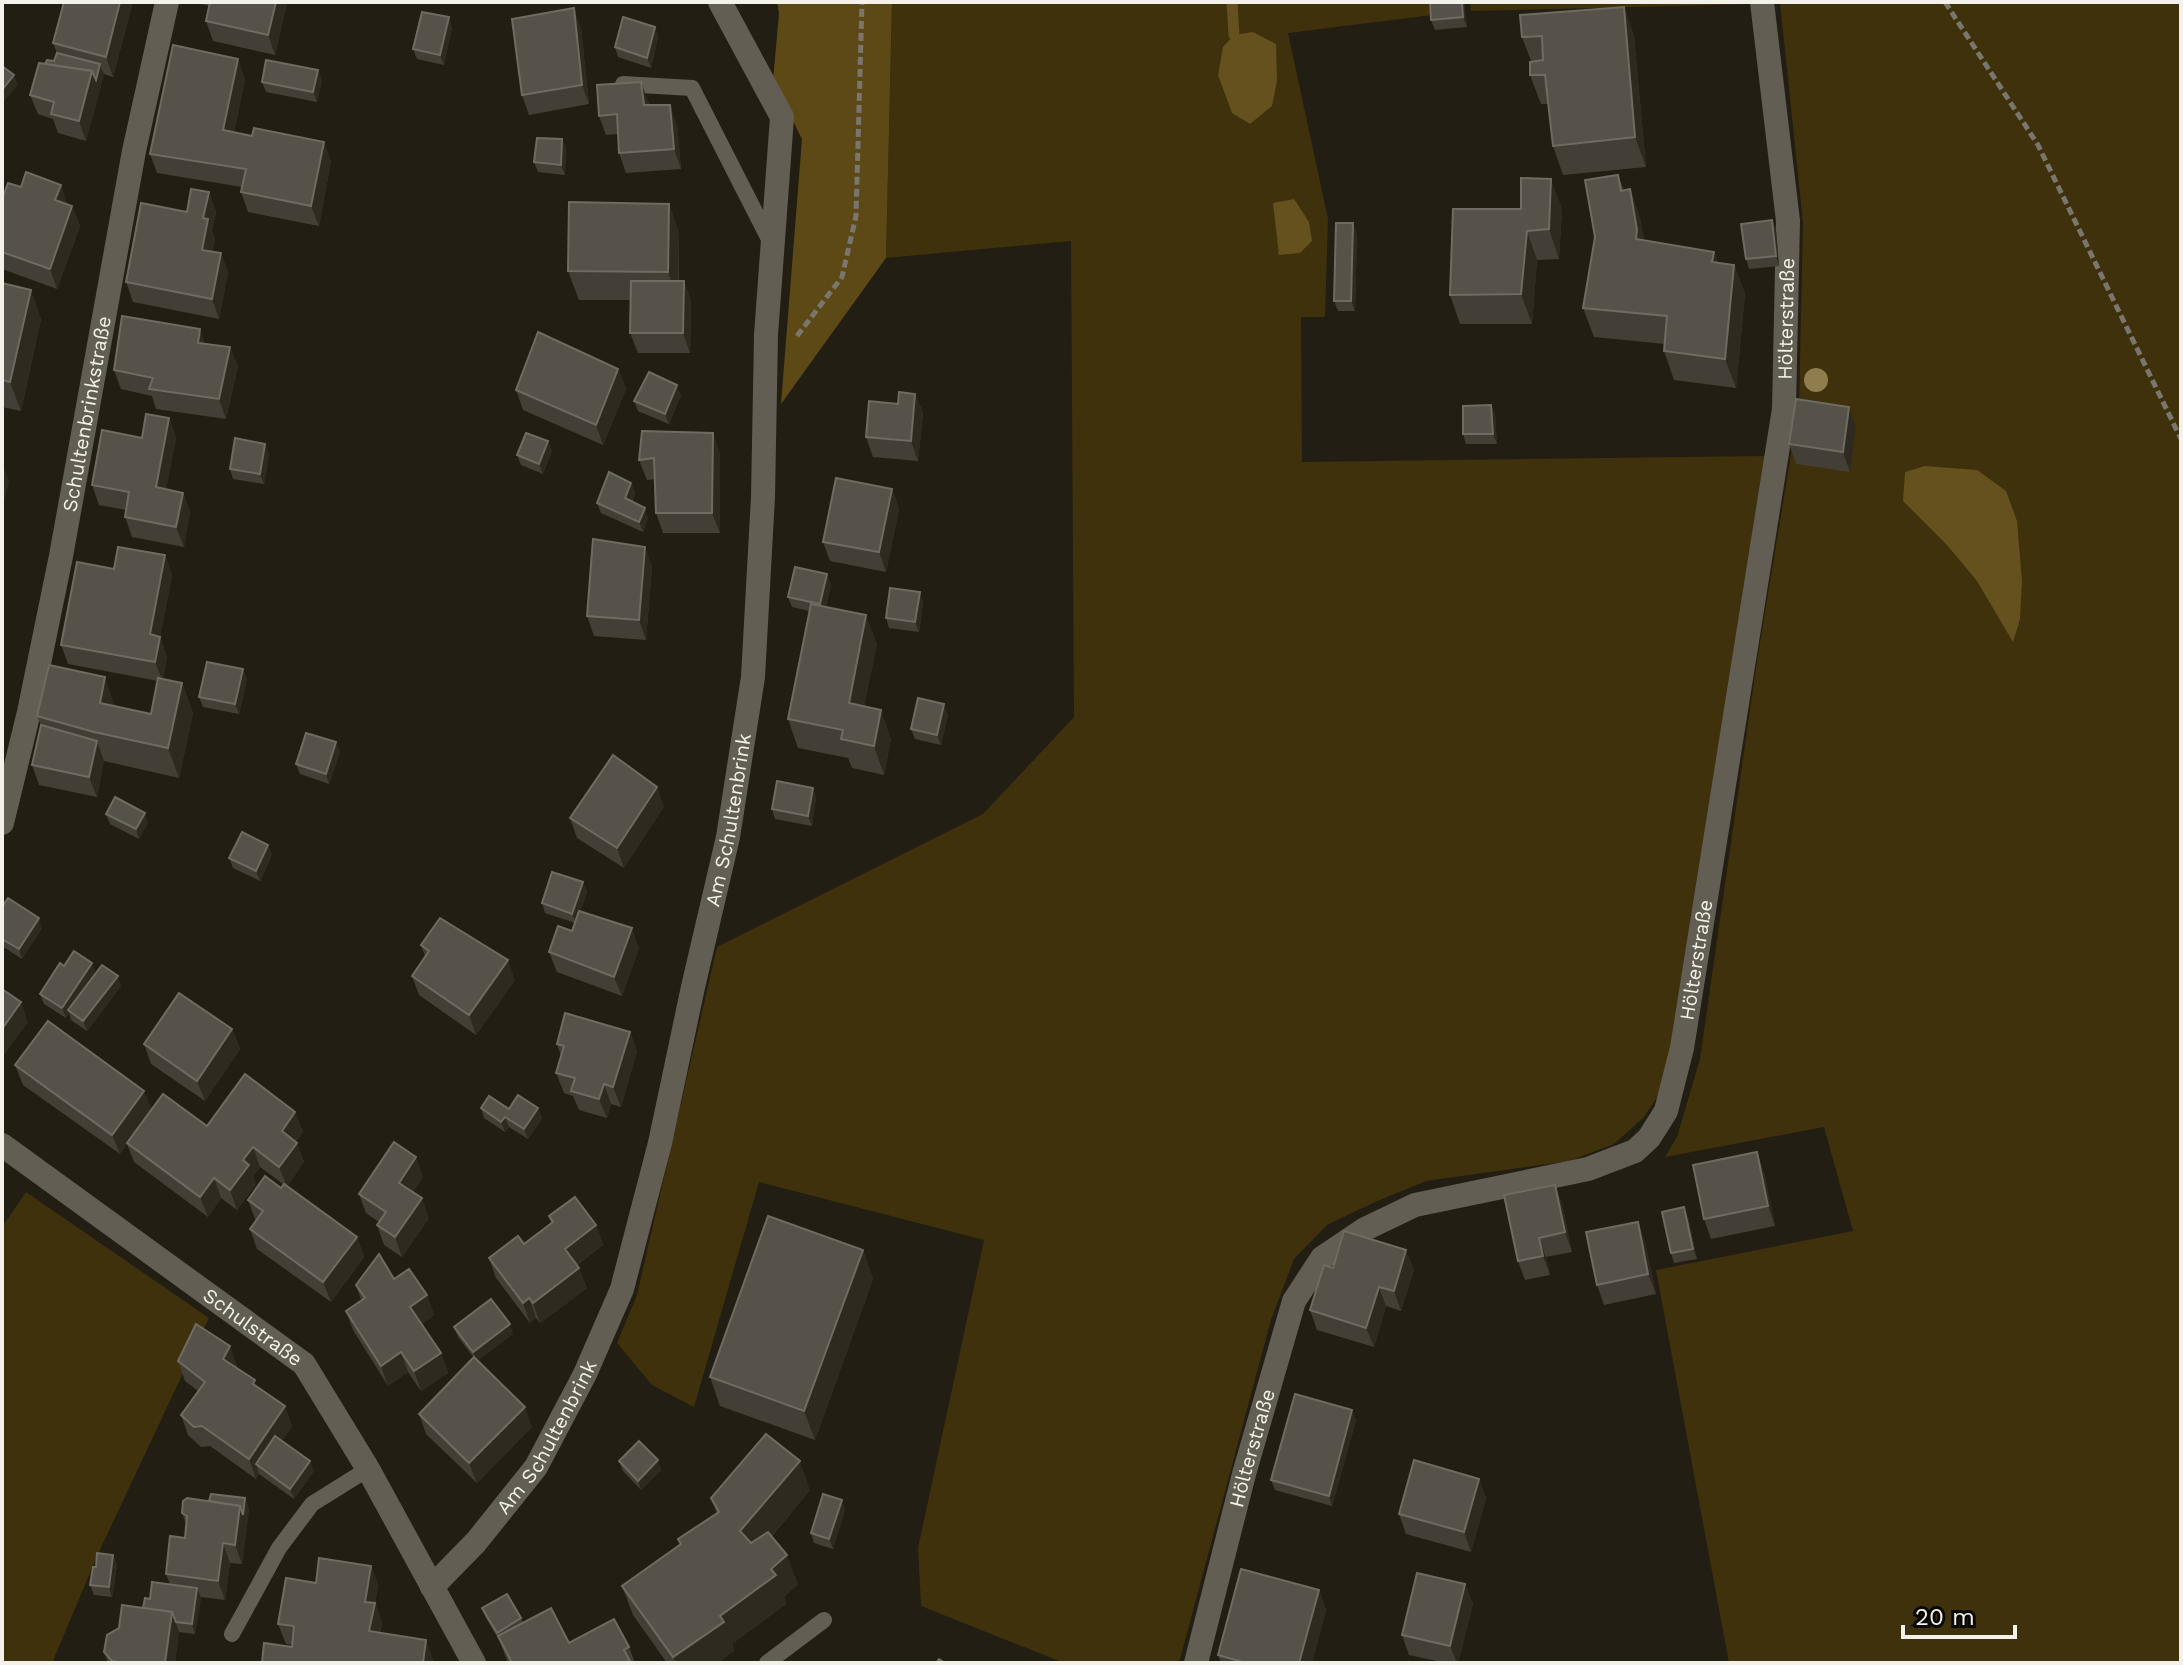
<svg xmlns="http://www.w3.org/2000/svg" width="2183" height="1665" font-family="'Work Sans',sans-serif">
<rect width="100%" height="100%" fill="#221e14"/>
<g fill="#3e310c">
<polygon points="892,2 1431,2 1433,15 1288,33 1328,219 1325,317 1301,317 1302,462 1765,456 1685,989 1661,1092 1643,1118 1614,1144 1569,1161 1426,1181 1375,1202 1327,1225 1294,1259 1271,1320 1179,1663 1064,1663 921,1606 918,1548 984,1240 759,1182 694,1407 652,1385 617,1343 637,1295 717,947 983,814 1074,717 1071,241 886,258"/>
<polygon points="1470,2 1753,2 1753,4 1471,11"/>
<polygon points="1780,2 2181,2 2181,1663 1729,1663 1656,1270 1853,1231 1824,1127 1665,1157 1677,1137 1700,1059 1757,661 1799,406 1803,223"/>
<polygon points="26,1192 209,1318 98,1554 52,1663 2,1663 2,1227"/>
</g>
<polygon fill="#5d4916" points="777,2 892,2 886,258 781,404 802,139 773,81 779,13"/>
<g fill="#64511e">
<polygon points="1253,32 1276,44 1277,81 1272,106 1250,124 1232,113 1218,75 1223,47 1234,35"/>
<polygon points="1294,199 1309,222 1312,241 1300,253 1279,255 1273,203"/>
<polygon points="1925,466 1977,470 2006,491 2017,521 2022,581 2020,619 2013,642 1977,581 1947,545 1903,501 1905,472"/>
</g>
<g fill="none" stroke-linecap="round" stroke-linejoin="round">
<polyline stroke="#64511e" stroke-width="11" points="1232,2 1234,35"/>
<g stroke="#79766d" stroke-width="5" stroke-dasharray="8 4" stroke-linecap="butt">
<polyline points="1945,2 2038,145 2181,439"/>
<polyline points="797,336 842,277 856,216 862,2"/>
</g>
<g stroke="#625e53" stroke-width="16">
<polyline points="623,84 692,88 772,245"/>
<polyline points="232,1634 279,1548 312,1504 368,1469"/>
<polyline points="767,1663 824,1620"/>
</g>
<g stroke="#625e53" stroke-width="24">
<path id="s1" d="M2,823L29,712L61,556L134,151L167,2"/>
<path id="s2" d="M2,1145L304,1364L368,1469L474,1663"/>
<path id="s3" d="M432,1587L476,1542L536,1467L585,1374L622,1289L660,1143L693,987L728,837L753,677L763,497L766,335L782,117L720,2"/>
</g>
<path stroke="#625e53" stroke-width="24" id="s4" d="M1196,1663L1244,1474L1294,1301L1322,1258L1365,1229L1415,1205L1588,1169L1635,1151L1649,1138L1666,1111L1682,1048L1784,409L1788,221L1762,2"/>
</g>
<circle fill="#907d4e" cx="1816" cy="380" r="12"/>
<g fill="#433f36">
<polygon points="64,2 130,2 132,5 113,77 104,74 86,141 58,133 53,119 38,114 30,95 45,64 54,61 57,53 53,43"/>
<polygon points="194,2 287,2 275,55 213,41 206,21 209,6"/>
<polygon points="1464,2 1467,27 1435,30 1431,20"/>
<polygon points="1624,7 1634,36 1646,167 1563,175 1553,146 1548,104 1541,104 1530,75 1531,61 1522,37"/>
<polygon points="452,27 444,65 417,59 413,49"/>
<polygon points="655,27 658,37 651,68 618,57 615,47"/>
<polygon points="581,28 589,104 529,115 522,95"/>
<polygon points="318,70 322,80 317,102 266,92 262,82"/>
<polygon points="245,79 234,132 252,136 324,142 331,162 319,226 248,212 241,192 242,187 157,173 150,154"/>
<polygon points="648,101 649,105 677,125 681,169 626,173 619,153 618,134 606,135 599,116"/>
<polygon points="562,139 566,149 565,175 538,172 534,162"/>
<polygon points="1618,175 1624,190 1630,189 1640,218 1644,241 1714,252 1718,263 1734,265 1745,294 1736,388 1674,380 1664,351 1665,344 1594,337 1583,308"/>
<polygon points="209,192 216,212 212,231 215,239 212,252 221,253 228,273 219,319 133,302 126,282 187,212"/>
<polygon points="2,200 68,205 72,206 80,226 57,289 2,269"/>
<polygon points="669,204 679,233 679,281 684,281 691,301 690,353 638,353 630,333 631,300 579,300 568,271"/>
<polygon points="1562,208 1559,259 1537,260 1532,324 1460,324 1450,295 1521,209"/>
<polygon points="1772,220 1776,230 1779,266 1749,269 1746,259"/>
<polygon points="1357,233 1355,311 1338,311 1334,301"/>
<polygon points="2,283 41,319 21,411 2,407"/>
<polygon points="205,344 238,366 226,419 156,409 152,396 121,389 114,370"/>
<polygon points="618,369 626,389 603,445 523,410 516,390"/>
<polygon points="915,394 923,413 918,461 873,457 866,437 898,404"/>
<polygon points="681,395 669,424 638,411 634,401"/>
<polygon points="1491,405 1495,415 1497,444 1466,444 1463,434"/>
<polygon points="169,418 176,438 166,489 183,493 190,512 184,547 132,537 125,517 126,510 99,505 92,485"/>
<polygon points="1856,427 1850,472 1796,464 1789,444"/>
<polygon points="265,444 269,454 264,484 233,479 230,469"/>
<polygon points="552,451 543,474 521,465 517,455"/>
<polygon points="720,453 720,533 663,533 656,513 655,479 647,480 639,460"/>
<polygon points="631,483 635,493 632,502 648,518 643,532 601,513 597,503"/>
<polygon points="892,489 899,509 886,572 830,561 823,542"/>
<polygon points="165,555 172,575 160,637 167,657 163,679 182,683 193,713 179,778 104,761 97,797 39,785 32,765 41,725 37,716 151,714 158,681 68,664 61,645 114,569"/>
<polygon points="652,566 646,640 594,636 587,616"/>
<polygon points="831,584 826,607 877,644 864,706 891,739 884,775 852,768 848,758 798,748 788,719 809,611 792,607 788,597"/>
<polygon points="923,602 919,632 889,628 886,618"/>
<polygon points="243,669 247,679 239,714 203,707 199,697"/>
<polygon points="948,714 941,745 915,739 911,729"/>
<polygon points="336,742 340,752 329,784 300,774 296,764"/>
<polygon points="813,788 816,798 812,826 775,819 772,809"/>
<polygon points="664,806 624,868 577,838 570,818"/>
<polygon points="106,814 148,823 139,839 110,824"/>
<polygon points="272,855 260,881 233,868 229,858"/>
<polygon points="583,882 587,892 580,912 639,948 622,996 557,972 549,952 572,931 575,923 545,913 542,903"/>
<polygon points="2,907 42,928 22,959 2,946"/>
<polygon points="421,945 515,980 476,1035 419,995 412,976 425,956"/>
<polygon points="64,966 95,973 121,986 87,1031 71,1020 69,1013 66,1018 44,1004 40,994"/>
<polygon points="232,1029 240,1049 205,1101 151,1064 144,1044"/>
<polygon points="630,1032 637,1051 621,1107 611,1104 607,1118 579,1110 573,1096 564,1093 556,1073 561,1056 557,1044"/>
<polygon points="15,1065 151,1110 207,1126 295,1112 303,1132 296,1141 304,1162 287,1186 357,1237 364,1257 331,1302 257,1249 250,1229 256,1221 255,1219 248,1200 281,1188 283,1184 260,1167 253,1176 256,1184 237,1210 221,1198 208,1217 134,1162 127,1144 120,1154 23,1085"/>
<polygon points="481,1108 538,1108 542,1118 528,1139 509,1127 505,1132 484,1118"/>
<polygon points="1764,1172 1775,1226 1711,1239 1704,1219"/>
<polygon points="423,1177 413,1192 429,1218 402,1257 384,1245 377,1225 379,1222 366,1213 359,1194"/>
<polygon points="1555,1185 1562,1204 1572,1252 1546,1257 1550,1275 1525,1280 1518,1261"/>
<polygon points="549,1216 596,1225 603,1245 577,1265 587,1288 540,1323 536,1318 530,1323 496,1278 489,1258 524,1244 551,1223"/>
<polygon points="1688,1217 1697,1259 1674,1263 1671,1253"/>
<polygon points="1645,1242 1656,1294 1604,1305 1597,1285"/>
<polygon points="863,1250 873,1279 815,1440 720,1406 710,1377"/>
<polygon points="1333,1268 1414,1269 1401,1311 1386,1306 1374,1347 1317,1330 1310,1310"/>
<polygon points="394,1279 427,1295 434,1315 421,1324 441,1353 448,1373 421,1391 408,1372 388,1386 353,1330 346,1311 361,1300 356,1285"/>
<polygon points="454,1327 513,1334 478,1360 532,1427 477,1483 426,1434 419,1414 474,1358 458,1337"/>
<polygon points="178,1361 237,1365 236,1368 258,1388 285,1406 292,1426 282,1441 314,1471 294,1499 259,1474 256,1479 210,1446 201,1447 188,1435 181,1415 198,1391 185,1381"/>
<polygon points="1356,1420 1332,1506 1275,1490 1271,1480"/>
<polygon points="658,1460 661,1470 641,1490 623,1471 619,1461"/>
<polygon points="1479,1479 1486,1498 1471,1552 1406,1534 1399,1514"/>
<polygon points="810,1490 772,1536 798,1584 784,1597 786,1604 732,1644 734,1651 717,1663 667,1663 633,1615 622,1586 680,1545 678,1539 717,1514 711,1498"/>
<polygon points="249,1508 242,1564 230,1563 225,1600 201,1597 195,1634 179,1632 175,1663 108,1663 104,1652 119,1628 143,1608 150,1599 170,1584 166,1574 185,1538 186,1524 182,1513"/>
<polygon points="845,1510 833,1549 814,1543 811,1533"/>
<polygon points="113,1555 117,1565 112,1597 94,1595 90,1585 96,1567"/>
<polygon points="371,1566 378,1585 375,1603 382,1623 380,1633 426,1640 433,1660 433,1663 262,1663 292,1647 292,1645 286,1644 278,1624 316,1583"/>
<polygon points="1319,1590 1326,1610 1312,1663 1221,1663 1218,1655"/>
<polygon points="1473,1603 1458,1663 1446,1663 1409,1655 1402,1635"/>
<polygon points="482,1608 521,1618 523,1623 569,1643 629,1647 635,1663 508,1663 500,1642 486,1618"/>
</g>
<g fill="#2e2a20">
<polygon points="120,2 130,2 132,5 113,77 106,57"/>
<polygon points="276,2 287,2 275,55 268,35"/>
<polygon points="1462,2 1464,2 1467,27 1463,17"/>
<polygon points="1624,7 1634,36 1646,167 1635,137"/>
<polygon points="574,8 581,28 589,104 582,85"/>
<polygon points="449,17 452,27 444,65 440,55"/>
<polygon points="655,27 658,37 651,68 647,58"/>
<polygon points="238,59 245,79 230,150 223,130"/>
<polygon points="100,64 104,74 86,141 79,121 92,71"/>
<polygon points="318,70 322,80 317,102 313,92"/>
<polygon points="14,75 18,85 2,104 2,90"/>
<polygon points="641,82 648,101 651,125 644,105"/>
<polygon points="670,105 677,125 681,169 674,149"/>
<polygon points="562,139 566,149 565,175 561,165"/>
<polygon points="324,142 331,162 319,226 311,206"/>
<polygon points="1551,179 1562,208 1559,259 1549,229"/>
<polygon points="61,185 68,205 55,200"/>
<polygon points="1630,189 1640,218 1648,259 1636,239"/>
<polygon points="209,192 216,212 212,231 215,239 209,269 202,250 203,218"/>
<polygon points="669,204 679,233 678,301 668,272"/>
<polygon points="72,206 80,226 57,289 50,269"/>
<polygon points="1772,220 1776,230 1779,266 1776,256"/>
<polygon points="1353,223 1357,233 1355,311 1351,301"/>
<polygon points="1527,231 1537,260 1532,324 1521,294"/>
<polygon points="1714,252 1725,281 1712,262"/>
<polygon points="221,253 228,273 219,319 212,299"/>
<polygon points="1734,265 1745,294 1736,388 1725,359"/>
<polygon points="684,281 691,301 690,353 683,333"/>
<polygon points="31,290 41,319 21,411 10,382"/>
<polygon points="200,329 207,349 198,343"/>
<polygon points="230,347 238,366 226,419 219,399"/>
<polygon points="618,369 626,389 603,445 596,425"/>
<polygon points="677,385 681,395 669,424 665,414"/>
<polygon points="915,394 923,413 918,461 911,441"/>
<polygon points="1491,405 1495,415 1497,444 1493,434"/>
<polygon points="1849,407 1856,427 1850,472 1843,452"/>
<polygon points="169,418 176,438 163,507 156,487"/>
<polygon points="713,433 720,453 720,533 712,513"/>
<polygon points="548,441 552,451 543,474 539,464"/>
<polygon points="265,444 269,454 264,484 260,474"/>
<polygon points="2,462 9,482 2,510"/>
<polygon points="631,483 635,493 629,508 625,498"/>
<polygon points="892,489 899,509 886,572 879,552"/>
<polygon points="183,493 190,512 184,547 176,527"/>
<polygon points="645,508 648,518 643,532 639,522"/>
<polygon points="645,547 652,566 646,640 639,620"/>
<polygon points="165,555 172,575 160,637 167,657 163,682 155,662 150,634"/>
<polygon points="827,574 831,584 824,614 820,604"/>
<polygon points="920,592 923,602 919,632 915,622"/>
<polygon points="866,615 877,644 859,732 849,703"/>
<polygon points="243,669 247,679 239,714 235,704"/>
<polygon points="105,677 115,706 100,703"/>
<polygon points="182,683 193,713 179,778 168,748"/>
<polygon points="944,704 948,714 941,745 937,735"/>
<polygon points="881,710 891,739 884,775 874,746"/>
<polygon points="97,741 104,761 97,797 89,777"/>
<polygon points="336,742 340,752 329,784 326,774"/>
<polygon points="657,787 664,806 624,868 617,848"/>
<polygon points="813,788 816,798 812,826 808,816"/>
<polygon points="145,813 148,823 139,839 136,829"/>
<polygon points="268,845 272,855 260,881 256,871"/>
<polygon points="583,882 587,892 576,923 572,914"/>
<polygon points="39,918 42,928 22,959 19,949"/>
<polygon points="632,928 639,948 622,996 614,977"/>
<polygon points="508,960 515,980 476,1035 469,1015"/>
<polygon points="92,963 96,973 68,1010 69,1013 66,1018 62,1008"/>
<polygon points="118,976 121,986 87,1031 83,1021"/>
<polygon points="21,1002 28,1022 2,1058 2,1029"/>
<polygon points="232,1029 240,1049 205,1101 197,1081"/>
<polygon points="630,1032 637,1051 621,1107 613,1087"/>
<polygon points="604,1084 611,1104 607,1118 599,1099"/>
<polygon points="144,1091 152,1110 120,1154 112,1135"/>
<polygon points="538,1108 542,1118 528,1139 524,1129"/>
<polygon points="295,1112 303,1132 289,1151 282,1131"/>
<polygon points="505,1117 509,1127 505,1132 501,1122"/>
<polygon points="297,1143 304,1162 287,1187 279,1167"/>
<polygon points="253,1147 260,1167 253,1176 256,1184 237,1210 230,1190 243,1160"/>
<polygon points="1757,1152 1764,1172 1775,1226 1768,1206"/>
<polygon points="416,1157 423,1177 406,1202 399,1183"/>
<polygon points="214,1178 221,1198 208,1217 200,1197"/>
<polygon points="1555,1185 1562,1204 1572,1252 1565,1232"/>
<polygon points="422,1198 429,1218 402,1257 395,1237"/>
<polygon points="1684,1207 1688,1217 1697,1259 1693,1249"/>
<polygon points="1638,1222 1645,1242 1656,1294 1648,1274"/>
<polygon points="596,1225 603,1245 572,1268 565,1249"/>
<polygon points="357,1237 364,1257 331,1302 323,1282"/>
<polygon points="1539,1238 1546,1257 1550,1275 1543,1256"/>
<polygon points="863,1250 873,1279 815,1440 804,1411"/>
<polygon points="1406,1250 1414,1269 1401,1311 1394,1291"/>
<polygon points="579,1268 587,1288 540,1323 533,1303"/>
<polygon points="1379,1287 1386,1306 1374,1347 1366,1328"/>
<polygon points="427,1295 434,1315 417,1327 410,1307"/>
<polygon points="529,1298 536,1318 530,1323 523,1303"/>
<polygon points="510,1324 513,1334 477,1361 473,1352"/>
<polygon points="230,1346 237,1365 230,1379 223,1359"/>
<polygon points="401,1352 408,1372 388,1386 381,1366"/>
<polygon points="441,1353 448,1373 421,1391 414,1371"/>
<polygon points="285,1406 292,1426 263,1470 256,1464 259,1474 256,1479 249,1459"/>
<polygon points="525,1407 532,1427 477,1483 469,1463"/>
<polygon points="1352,1410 1356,1420 1332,1506 1329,1496"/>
<polygon points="658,1460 661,1470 641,1490 638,1481"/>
<polygon points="310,1461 314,1471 294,1499 290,1489"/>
<polygon points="800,1461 810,1490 751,1560 740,1531"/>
<polygon points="1479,1479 1486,1498 1471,1552 1464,1532"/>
<polygon points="245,1498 249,1508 247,1525 243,1515"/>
<polygon points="842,1500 845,1510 833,1549 829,1539"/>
<polygon points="240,1506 247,1525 242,1564 235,1545"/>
<polygon points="223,1543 230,1563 225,1600 218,1581"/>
<polygon points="113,1555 117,1565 112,1597 109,1587"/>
<polygon points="787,1555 798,1584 784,1597 786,1604 732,1644 734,1651 717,1663 676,1663 673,1657"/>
<polygon points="371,1566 378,1585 375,1603 382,1623 376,1651 369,1631 365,1602"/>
<polygon points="1465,1584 1473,1603 1458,1663 1457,1663 1450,1646"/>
<polygon points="197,1588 201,1598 195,1634 192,1624"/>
<polygon points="1319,1590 1326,1610 1312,1663 1299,1663"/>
<polygon points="172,1612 179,1632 175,1663 165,1663"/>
<polygon points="426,1640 433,1660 433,1663 423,1663"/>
</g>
<g fill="#565249" stroke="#6f6b62" stroke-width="2">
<polygon points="64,2 120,2 106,57 53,43"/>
<polygon points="210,2 276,2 268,35 206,21"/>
<polygon points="1430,2 1462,2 1463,17 1431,20"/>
<polygon points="1624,7 1635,137 1553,146 1545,75 1530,75 1530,62 1543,60 1542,36 1522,37 1520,15"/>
<polygon points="574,8 582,85 522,95 512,19"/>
<polygon points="422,12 449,17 440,55 413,49"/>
<polygon points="623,17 655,27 647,58 615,47"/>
<polygon points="173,45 238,59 223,130 252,136 254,128 324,142 311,206 241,192 246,169 150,154"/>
<polygon points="57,53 100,64 96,80 92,71 45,64 47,60 54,61"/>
<polygon points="266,60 318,70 313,92 262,82"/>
<polygon points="39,63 92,71 79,121 51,114 54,102 30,95"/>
<polygon points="2,66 14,75 2,90"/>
<polygon points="641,82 644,105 670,105 674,149 619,153 617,114 599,116 597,85"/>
<polygon points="537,138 562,139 561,165 534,162"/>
<polygon points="26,172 61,185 55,200 72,206 50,269 2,252 2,200 8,183 21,187"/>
<polygon points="1618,175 1621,191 1630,189 1637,230 1636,239 1714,252 1712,262 1734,265 1725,359 1664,351 1667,316 1583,308 1595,237 1585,180"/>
<polygon points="1521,178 1551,179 1549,229 1527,231 1521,294 1450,295 1453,209 1521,209"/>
<polygon points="191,189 209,192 203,218 208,219 202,250 221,253 212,299 126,282 141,203 187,212"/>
<polygon points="569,202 669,204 668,272 568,271"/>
<polygon points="1772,220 1776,256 1746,259 1741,224"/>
<polygon points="1336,223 1353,223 1351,301 1334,301"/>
<polygon points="631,281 684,281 683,333 630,333"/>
<polygon points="2,283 31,290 10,382 2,380"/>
<polygon points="122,316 200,329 198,343 230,347 219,399 149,389 153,378 114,370"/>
<polygon points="538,332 618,369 596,425 516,390"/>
<polygon points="649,372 677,385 665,414 634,401"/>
<polygon points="899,392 915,394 911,441 866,437 869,401 898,404"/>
<polygon points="1796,399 1849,407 1843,452 1789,444"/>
<polygon points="1491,405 1493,434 1463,434 1463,406"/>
<polygon points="146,414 169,418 156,487 183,493 176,527 125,517 129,492 92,485 102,430 142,438"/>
<polygon points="642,431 713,433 712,513 656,513 654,458 639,460"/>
<polygon points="526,433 548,441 539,464 517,455"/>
<polygon points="235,438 265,444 260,474 230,469"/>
<polygon points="609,472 631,483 625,498 645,508 639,522 597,503"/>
<polygon points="836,478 892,489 879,552 823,542"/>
<polygon points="593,539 645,547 639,620 587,616"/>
<polygon points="118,547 165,555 150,634 160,637 155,662 61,645 77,562 114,569"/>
<polygon points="795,567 827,574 820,604 788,597"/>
<polygon points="890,588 920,592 915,622 886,618"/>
<polygon points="811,604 866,615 849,703 881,710 874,746 841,739 843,730 788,719"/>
<polygon points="207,662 243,669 235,704 199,697"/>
<polygon points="49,665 105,677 100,703 151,714 158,678 182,683 168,748 94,732 37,716"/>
<polygon points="918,698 944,704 937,735 911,729"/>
<polygon points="41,725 97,741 89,777 32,765"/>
<polygon points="306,733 336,742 326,774 296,764"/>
<polygon points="613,755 657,787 617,848 570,818"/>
<polygon points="777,781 813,788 808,816 772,809"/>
<polygon points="115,797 145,813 136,829 106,814"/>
<polygon points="242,832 268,845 256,871 229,858"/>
<polygon points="552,872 583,882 572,914 542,903"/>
<polygon points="8,898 39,918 19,949 2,939 2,907"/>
<polygon points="579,911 632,928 614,977 549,952 558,926 572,931"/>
<polygon points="440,918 508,960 469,1015 412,976 429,951 421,945"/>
<polygon points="74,951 92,963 62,1008 40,994 60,963 64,966"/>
<polygon points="102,965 118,976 83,1021 68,1010"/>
<polygon points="2,989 21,1002 2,1029"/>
<polygon points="179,993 232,1029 197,1081 144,1044"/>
<polygon points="565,1013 630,1032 613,1087 604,1084 599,1099 571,1091 575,1078 556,1073 564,1046 557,1044"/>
<polygon points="48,1021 144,1091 112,1135 15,1065"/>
<polygon points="245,1074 295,1112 282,1131 297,1143 279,1167 253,1147 243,1160 249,1165 230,1190 214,1178 200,1197 127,1143 163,1094 207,1126"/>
<polygon points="518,1095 538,1108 524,1129 505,1117 501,1122 481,1108 489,1096 509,1109"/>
<polygon points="394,1142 416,1157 399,1183 422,1198 395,1237 377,1225 386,1212 359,1194"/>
<polygon points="1757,1152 1768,1206 1704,1219 1693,1165"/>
<polygon points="265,1176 281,1188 284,1184 357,1237 323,1282 250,1229 263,1211 248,1200"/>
<polygon points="1555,1185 1565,1232 1539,1238 1543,1256 1518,1261 1504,1195"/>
<polygon points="575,1197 596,1225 565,1249 579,1268 533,1303 529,1298 523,1303 489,1258 518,1236 524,1244 553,1222 549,1216"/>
<polygon points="1684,1207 1693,1249 1671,1253 1662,1212"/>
<polygon points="768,1216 863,1250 804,1411 710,1377"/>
<polygon points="1638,1222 1648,1274 1597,1285 1586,1232"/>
<polygon points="1344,1231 1406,1250 1394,1291 1379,1287 1366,1328 1310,1310 1324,1265 1333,1268"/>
<polygon points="379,1254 394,1279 409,1269 427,1295 410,1307 441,1353 414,1371 401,1352 381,1366 346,1311 365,1298 356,1285"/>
<polygon points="491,1299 510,1324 473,1352 454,1327"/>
<polygon points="196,1324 230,1346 223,1359 255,1380 253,1384 285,1406 249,1459 202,1426 194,1427 181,1415 205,1382 178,1361"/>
<polygon points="474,1357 525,1407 469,1463 419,1414"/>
<polygon points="1295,1394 1352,1410 1329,1496 1271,1480"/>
<polygon points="766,1434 800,1461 740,1531 751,1543 768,1532 787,1555 771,1569 776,1575 720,1616 724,1622 673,1657 622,1586 681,1544 678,1539 719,1512 711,1498"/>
<polygon points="275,1436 310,1461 290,1489 256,1464"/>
<polygon points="639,1441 658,1460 638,1481 619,1461"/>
<polygon points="1414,1460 1479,1479 1464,1532 1399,1514"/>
<polygon points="211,1494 245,1498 243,1515 240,1506 209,1501"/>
<polygon points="823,1494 842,1500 829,1539 811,1533"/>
<polygon points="187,1498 240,1506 235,1545 223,1543 218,1581 166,1574 170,1536 185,1538 187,1516 182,1513 183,1501"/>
<polygon points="97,1553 113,1555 109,1587 90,1585 93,1567 96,1567"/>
<polygon points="319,1558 371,1566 365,1602 375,1603 369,1631 426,1640 423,1663 262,1663 264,1643 292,1647 294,1626 278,1624 286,1578 316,1583"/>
<polygon points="1241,1569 1319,1590 1299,1663 1246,1663 1218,1655"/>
<polygon points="1417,1573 1465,1584 1450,1646 1402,1635"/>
<polygon points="152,1582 197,1588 192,1624 176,1622 172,1612 143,1608 145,1598 150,1599"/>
<polygon points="507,1594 521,1618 497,1633 482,1608"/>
<polygon points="122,1605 172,1612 165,1663 125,1663 112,1661 104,1652 107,1635 119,1628"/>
<polygon points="551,1608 569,1643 614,1619 629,1647 624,1650 631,1663 512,1663 498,1636"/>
<polygon points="939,1659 945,1663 936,1663"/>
</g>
<g text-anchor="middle" stroke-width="8" stroke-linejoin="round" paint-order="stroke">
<g font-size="20" fill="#f3f1ea" stroke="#0a0805">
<text dy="7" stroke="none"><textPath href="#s4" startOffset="1614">Hölterstraße</textPath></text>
<text dy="7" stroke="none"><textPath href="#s1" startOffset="418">Schultenbrinkstraße</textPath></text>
<text dy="7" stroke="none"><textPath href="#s3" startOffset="838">Am Schultenbrink</textPath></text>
<text dy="7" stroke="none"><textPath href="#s4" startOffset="966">Hölterstraße</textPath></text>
<text dy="7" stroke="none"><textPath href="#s2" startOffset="310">Schulstraße</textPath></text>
<text dy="7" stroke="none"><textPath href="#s3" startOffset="190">Am Schultenbrink</textPath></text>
<text dy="7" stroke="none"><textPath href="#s4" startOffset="222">Hölterstraße</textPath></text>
</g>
</g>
<rect width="2183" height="1665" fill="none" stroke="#f3f1ea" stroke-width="8"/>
<path d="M1903 1625v12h112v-12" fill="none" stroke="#f3f1ea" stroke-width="4"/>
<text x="1915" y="1625" font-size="24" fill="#f3f1ea" stroke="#0a0805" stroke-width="6" paint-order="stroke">20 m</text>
</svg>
